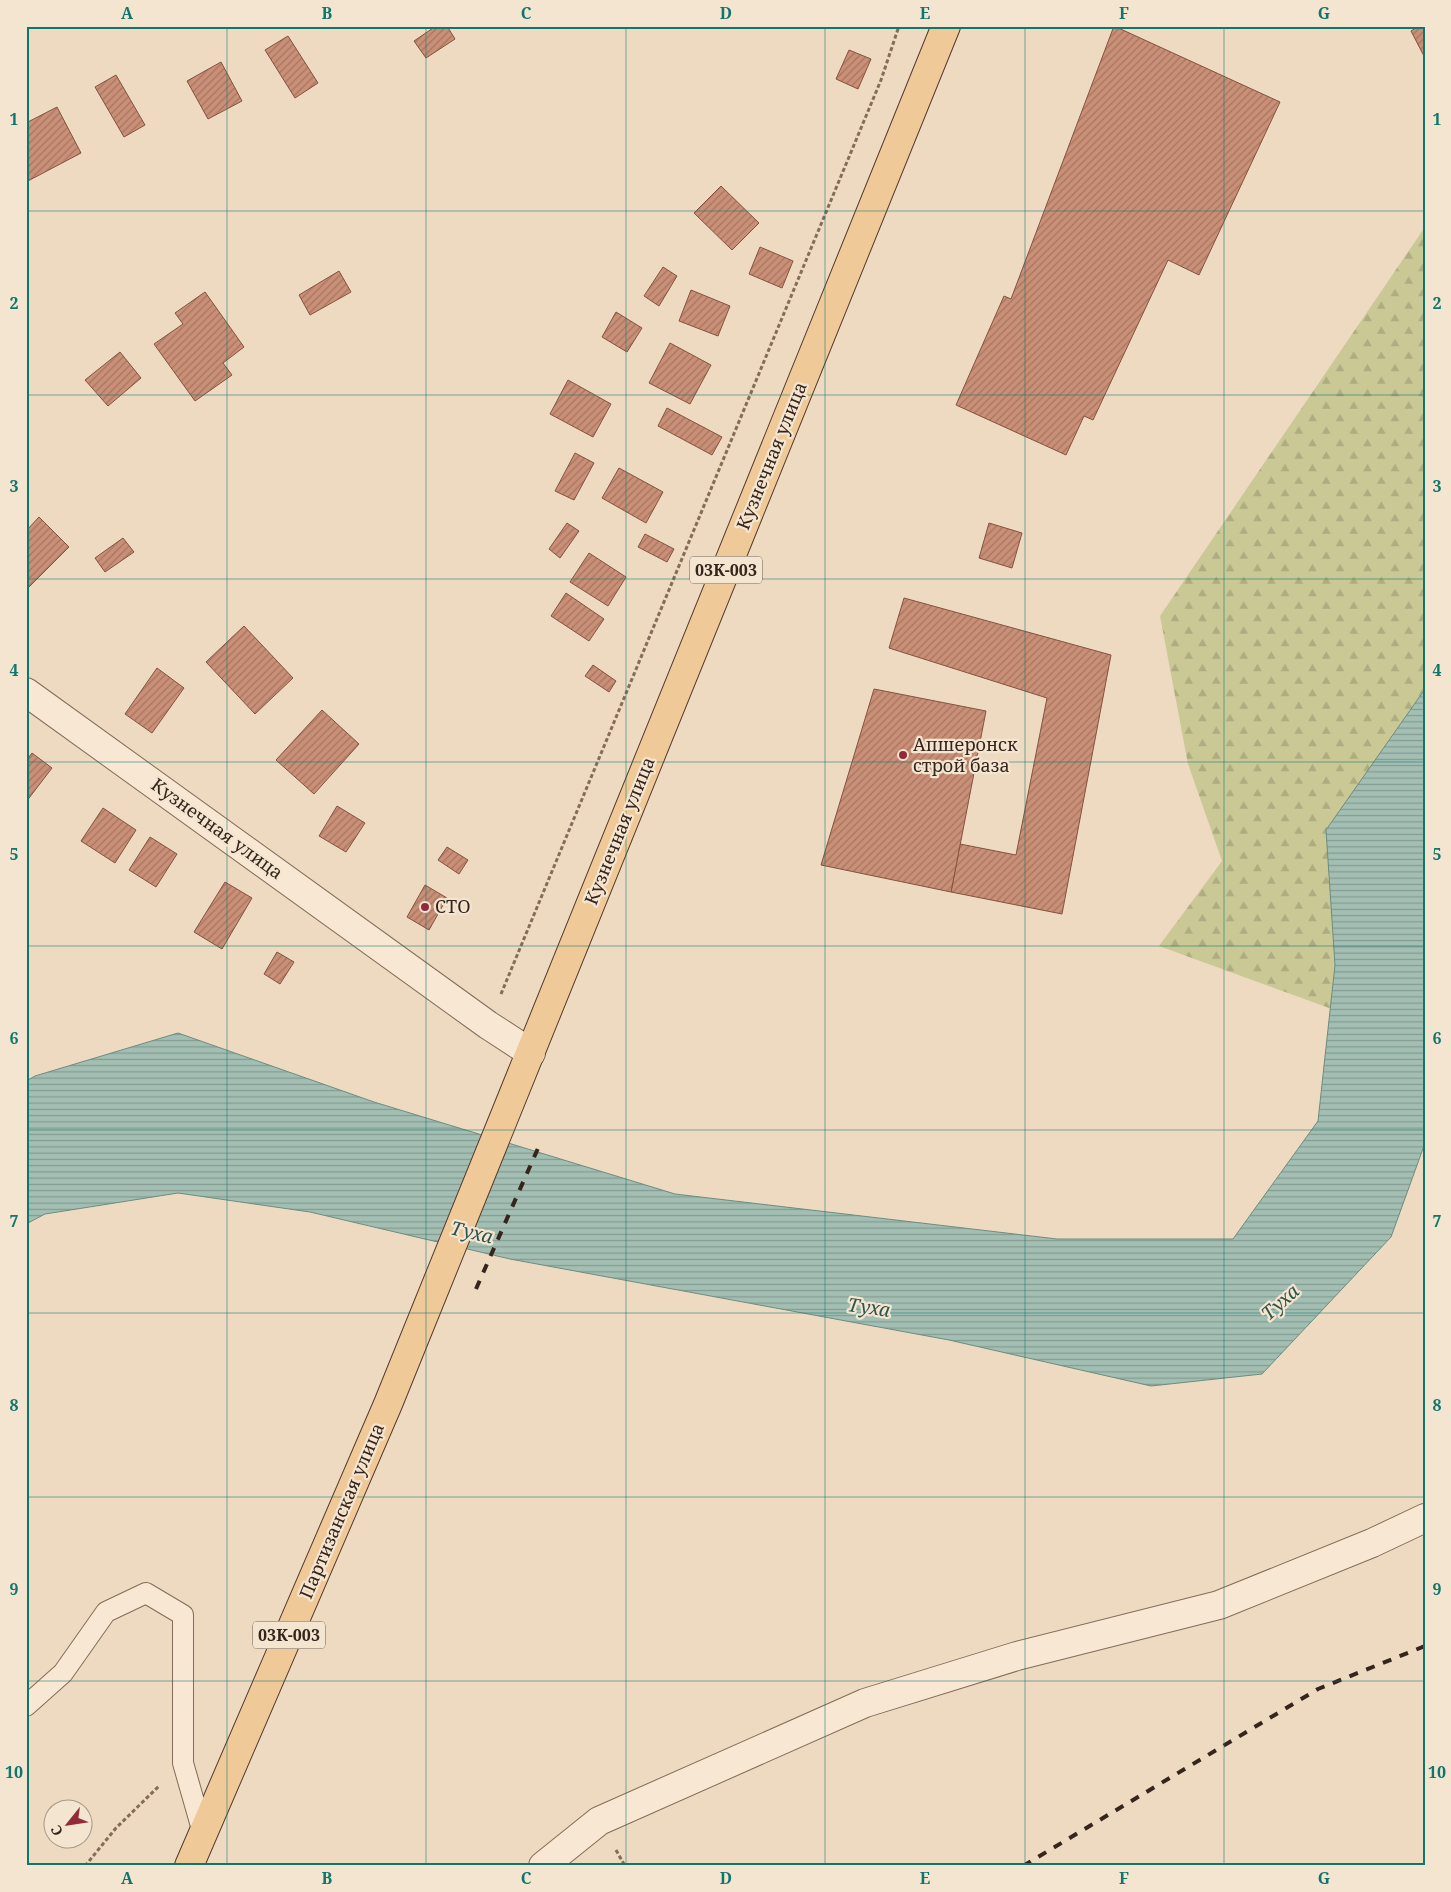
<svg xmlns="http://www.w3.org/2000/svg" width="1451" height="1892" font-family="'Noto Serif',serif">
<defs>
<pattern id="forest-firs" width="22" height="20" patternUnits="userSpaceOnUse" patternTransform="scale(1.25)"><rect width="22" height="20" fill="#cac995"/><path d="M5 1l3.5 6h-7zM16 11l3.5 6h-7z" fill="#aeac80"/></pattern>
<pattern id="water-rules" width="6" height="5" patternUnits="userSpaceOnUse" patternTransform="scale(1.25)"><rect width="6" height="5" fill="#a3bfb3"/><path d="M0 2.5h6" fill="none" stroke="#869b91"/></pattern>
<pattern id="building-hatch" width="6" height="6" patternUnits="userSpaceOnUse" patternTransform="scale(1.25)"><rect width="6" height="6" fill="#ca8f77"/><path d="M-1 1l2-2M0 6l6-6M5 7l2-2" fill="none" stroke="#a57561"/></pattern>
</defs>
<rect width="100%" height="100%" fill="#eddac1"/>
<polygon fill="url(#forest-firs)" points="1425,227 1425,1043 1159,946 1222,861 1188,764 1160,616"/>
<polygon fill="url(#water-rules)" stroke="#6b8c80" points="1425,689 1425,1143 1391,1237 1262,1374 1151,1386 949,1340 510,1259 310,1212 178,1193 45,1214 26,1224 26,1081 35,1076 178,1033 374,1102 675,1194 1057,1239 1233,1239 1318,1121 1335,965 1326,830"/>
<g fill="url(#building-hatch)" stroke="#84523f">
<polygon points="436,26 447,26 455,39 426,58 414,41"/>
<polygon points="1114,26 1280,102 1199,275 1168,260 1093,420 1084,416 1066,455 956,405 1004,296 1011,299"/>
<polygon points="1419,26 1425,26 1425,58 1411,31"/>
<polygon points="288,36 318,83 295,98 265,50"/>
<polygon points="849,50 871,59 858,89 836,79"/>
<polygon points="221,62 242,101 208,119 187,81"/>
<polygon points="116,75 145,125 124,137 95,87"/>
<polygon points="57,107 81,153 26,182 26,123"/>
<polygon points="721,186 759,223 732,250 694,213"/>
<polygon points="760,247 793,261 782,288 749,274"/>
<polygon points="663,267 677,276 659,306 644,296"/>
<polygon points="339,271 351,292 310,315 299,295"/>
<polygon points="691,290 730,306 718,336 679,321"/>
<polygon points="205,292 244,347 223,363 232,375 195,401 154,344 183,324 175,313"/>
<polygon points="616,312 642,328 627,352 602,337"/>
<polygon points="670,343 711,365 690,404 649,383"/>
<polygon points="120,352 141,378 108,406 85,380"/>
<polygon points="568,380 611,404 593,437 550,414"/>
<polygon points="667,408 722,437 712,455 658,426"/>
<polygon points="575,453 594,463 574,500 555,491"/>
<polygon points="619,468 663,492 646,523 602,498"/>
<polygon points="39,517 69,547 29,587 26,584 26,531"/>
<polygon points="567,523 579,531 560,558 549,549"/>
<polygon points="989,523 1022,533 1012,568 979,558"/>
<polygon points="645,534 674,549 667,562 638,547"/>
<polygon points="123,538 134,552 105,572 95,558"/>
<polygon points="589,553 626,577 608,606 570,582"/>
<polygon points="566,593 604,619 589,641 551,616"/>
<polygon points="904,598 1111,655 1062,914 951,892 960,844 1016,855 1047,698 889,648"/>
<polygon points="244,626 293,678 255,714 206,662"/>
<polygon points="593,665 616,681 609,692 585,676"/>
<polygon points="157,668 184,688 152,733 125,714"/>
<polygon points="874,689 986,711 951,892 821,865"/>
<polygon points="322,710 359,744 314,794 276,760"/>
<polygon points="32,753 52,768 26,802 26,761"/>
<polygon points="337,806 365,823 346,852 319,836"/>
<polygon points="103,808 136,830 115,863 81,841"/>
<polygon points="150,837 177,854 156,887 129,870"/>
<polygon points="447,847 468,860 459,874 438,860"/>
<polygon points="225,882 252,898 222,949 194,932"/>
<polygon points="425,885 447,898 429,930 407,917"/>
<polygon points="277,952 294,962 280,984 264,974"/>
</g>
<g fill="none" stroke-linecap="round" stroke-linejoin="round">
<g stroke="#856b59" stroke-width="22">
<polyline id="service" points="26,1706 63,1673 106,1612 146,1593 183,1615 183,1763 203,1833"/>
</g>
<g stroke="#856b59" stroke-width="30">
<g id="minor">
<polyline points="26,692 488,1025 531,1053"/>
<polyline points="543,1866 599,1821 865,1703 1017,1656 1219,1605 1372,1543 1425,1518"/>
</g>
</g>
<g stroke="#533a2d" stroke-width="30">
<polyline id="primary" points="189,1866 388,1404 946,26"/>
</g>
<g stroke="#856b59" stroke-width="3" stroke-dasharray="4 2.5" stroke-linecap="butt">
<polyline points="501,994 881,80 899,26"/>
<polyline points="616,1850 625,1866"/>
<polyline points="85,1866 116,1828 159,1786"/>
</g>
<use href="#service" stroke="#f8e8d3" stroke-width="20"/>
<use href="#minor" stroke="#f8e8d3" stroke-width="28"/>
<use href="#primary" stroke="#f0c998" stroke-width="28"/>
<g stroke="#35251d" stroke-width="4" stroke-dasharray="9 9" stroke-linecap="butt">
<polyline points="476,1289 539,1146"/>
<polyline points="1023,1866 1318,1689 1425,1646"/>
</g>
</g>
<path fill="none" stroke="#0f766e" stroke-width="1" stroke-opacity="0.55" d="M227,26V1866M426,26V1866M626,26V1866M825,26V1866M1025,26V1866M1224,26V1866M26,211H1425M26,395H1425M26,579H1425M26,762H1425M26,946H1425M26,1130H1425M26,1313H1425M26,1497H1425M26,1681H1425"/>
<g fill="#932a39" stroke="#f4e5d0" stroke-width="2">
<circle cx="903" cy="755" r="5"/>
<circle cx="425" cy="907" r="5"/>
</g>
<g text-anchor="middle" stroke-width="4.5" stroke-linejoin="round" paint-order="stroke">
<g fill="#f4e5d0" stroke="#6e5f53" stroke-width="1">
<rect x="690" y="556.5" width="72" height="27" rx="4"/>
<rect x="253" y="1621.5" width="72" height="27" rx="4"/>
</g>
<g font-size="16" font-weight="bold" fill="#35251d">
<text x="726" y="576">03К-003</text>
<text x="289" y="1641">03К-003</text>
</g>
<g font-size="18" fill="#35251d" stroke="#f4e5d0">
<text transform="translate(772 456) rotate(-68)" y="6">Кузнечная улица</text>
<text transform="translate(217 829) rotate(36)" y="6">Кузнечная улица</text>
<text transform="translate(620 831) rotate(-68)" y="6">Кузнечная улица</text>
<text transform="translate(342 1511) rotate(-67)" y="6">Партизанская улица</text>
</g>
<g font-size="18" fill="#35251d" stroke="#f4e5d0" text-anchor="start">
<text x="913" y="751">Апшеронск<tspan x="913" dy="21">строй база</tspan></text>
<text x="435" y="913">СТО</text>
</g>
<g font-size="19" font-style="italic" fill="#2c554d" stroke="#f4e5d0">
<text transform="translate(472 1232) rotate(13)" y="7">Туха</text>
<text transform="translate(1280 1302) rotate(-42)" y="7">Туха</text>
<text transform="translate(869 1307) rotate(8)" y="7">Туха</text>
</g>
</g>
<rect width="1451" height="1892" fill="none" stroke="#f4e5d0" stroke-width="55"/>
<g transform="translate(68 1824) rotate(240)"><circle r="24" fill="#f4e5d0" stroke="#a89888"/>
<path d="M0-4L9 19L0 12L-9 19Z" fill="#932a39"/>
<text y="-8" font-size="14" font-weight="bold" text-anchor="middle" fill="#35251d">С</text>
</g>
<rect x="28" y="28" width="1396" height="1836" fill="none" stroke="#0f766e" stroke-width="2"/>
<g font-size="16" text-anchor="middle" font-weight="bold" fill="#0f766e">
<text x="127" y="19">A</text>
<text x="327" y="19">B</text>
<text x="526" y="19">C</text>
<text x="726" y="19">D</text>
<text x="925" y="19">E</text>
<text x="1124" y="19">F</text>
<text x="1324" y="19">G</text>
<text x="14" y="125">1</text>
<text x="1437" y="125">1</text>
<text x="14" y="309">2</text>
<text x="1437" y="309">2</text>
<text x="14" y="492">3</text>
<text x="1437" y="492">3</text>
<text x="14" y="676">4</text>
<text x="1437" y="676">4</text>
<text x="14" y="860">5</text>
<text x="1437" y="860">5</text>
<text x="14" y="1044">6</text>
<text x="1437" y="1044">6</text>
<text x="14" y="1227">7</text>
<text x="1437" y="1227">7</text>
<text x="14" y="1411">8</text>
<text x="1437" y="1411">8</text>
<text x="14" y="1595">9</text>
<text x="1437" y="1595">9</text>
<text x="14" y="1778">10</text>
<text x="1437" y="1778">10</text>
<text x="127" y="1884">A</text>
<text x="327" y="1884">B</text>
<text x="526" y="1884">C</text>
<text x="726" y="1884">D</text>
<text x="925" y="1884">E</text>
<text x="1124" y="1884">F</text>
<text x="1324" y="1884">G</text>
</g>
</svg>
